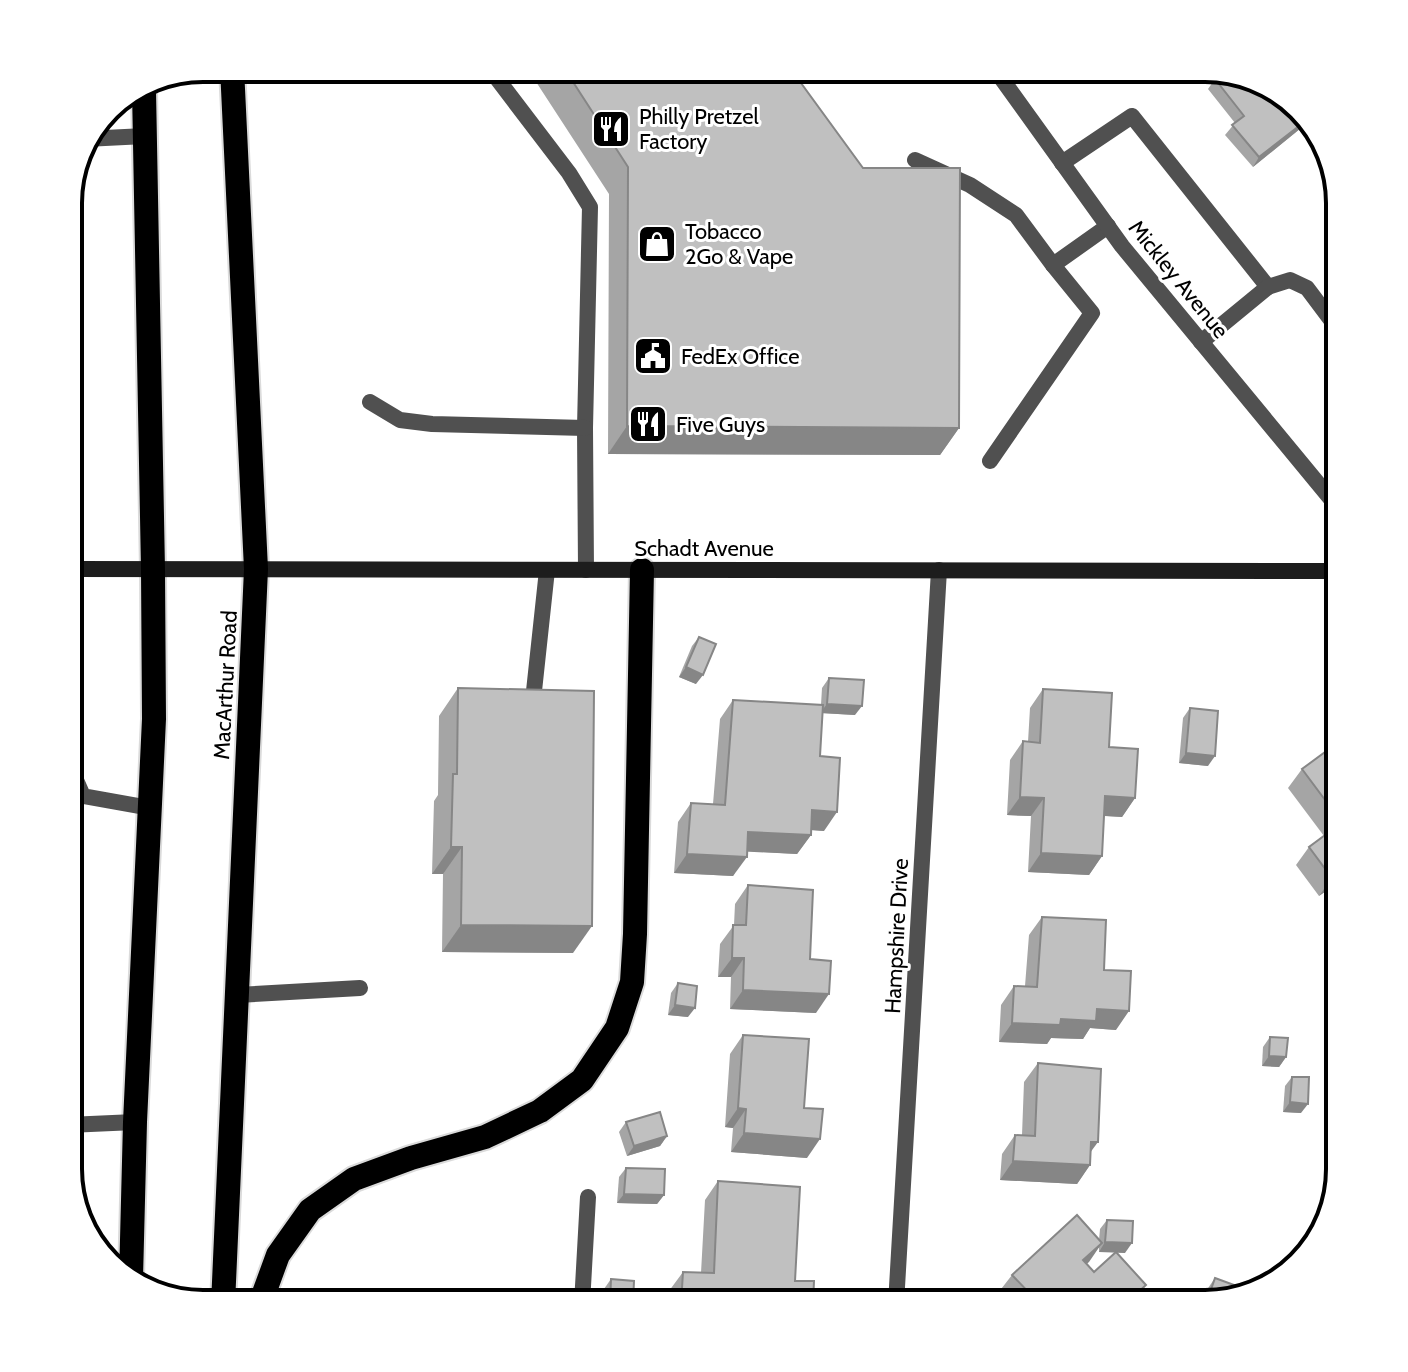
<svg xmlns="http://www.w3.org/2000/svg" width="1408" height="1372" font-family="Cabin,sans-serif">
<rect width="100%" height="100%" fill="#fff"/>
<g fill="none" stroke-linecap="round" stroke-linejoin="round">
<g stroke="#dbdbdb" stroke-width="28">
<g id="highway">
<polyline points="131,1279 135,1122 154,719 153,570 144,90"/>
<polyline points="223,1304 256,569 232,68"/>
<polyline points="260,1304 278,1255 310,1210 354,1179 411,1158 485,1137 540,1111 582,1080 617,1028 632,982 635,934 642,570"/>
</g>
</g>
<g stroke="#505050" stroke-width="16">
<polyline points="260,68 299,71 302,68"/>
<polyline points="489,68 569,173 590,207 585,428 586,570"/>
<polyline points="85,139 145,136"/>
<polyline points="915,160 970,185 1016,215 1053,265 1092,313 990,461"/>
<polyline points="1062,163 1132,116 1268,287"/>
<polyline points="1053,265 1108,226"/>
<polyline points="1201,342 1268,287 1290,280 1307,288 1340,332"/>
<polyline points="370,402 400,420 432,424 585,428"/>
<polyline points="534,691 547,570"/>
<polyline points="68,762 83,796 150,808"/>
<polyline points="237,995 360,988"/>
<polyline points="68,1125 135,1122"/>
<polyline points="582,1304 588,1197"/>
</g>
<g stroke="#505050" stroke-width="16">
<polyline points="994,68 1122,246 1340,510"/>
<polyline points="896,1304 939,570"/>
</g>
<polyline stroke="#1d1d1d" stroke-width="16" points="68,569 1340,571"/>
<use href="#highway" stroke="#000" stroke-width="24"/>
</g>
<g fill="#a5a5a5" fill-rule="evenodd">
<polygon points="527,68 790,68 959,428 940,455 608,454 609,194"/>
<polygon points="1215,79 1308,119 1301,128 1253,167 1225,135 1235,123 1208,89"/>
<polygon points="1327,168 1332,180 1325,171"/>
<polygon points="699,637 696,684 679,677 692,646"/>
<polygon points="829,678 855,715 822,713 820,756 824,831 811,830 811,835 797,854 747,851 733,876 674,873 678,822 691,803 713,804 720,719 733,700 821,705 822,688"/>
<polygon points="458,688 573,953 442,952 443,874 432,874 434,801 438,795 439,716"/>
<polygon points="1043,689 1109,747 1135,798 1122,817 1104,816 1102,856 1089,875 1028,872 1031,816 1007,815 1010,760 1023,741 1028,742 1030,708"/>
<polygon points="1190,708 1208,766 1179,763 1183,718"/>
<polygon points="1340,741 1340,881 1319,896 1296,865 1309,847 1324,836 1288,788 1302,769"/>
<polygon points="748,885 810,959 816,1013 730,1009 731,977 718,977 720,944 734,925 735,904"/>
<polygon points="1042,917 1104,970 1116,1030 1090,1028 1083,1039 1051,1038 1047,1044 999,1042 1001,1005 1014,986 1025,986 1029,935"/>
<polygon points="678,983 688,1017 668,1015 671,993"/>
<polygon points="743,1035 804,1108 807,1158 731,1152 733,1128 725,1127 730,1054"/>
<polygon points="1270,1037 1286,1057 1279,1067 1262,1066 1263,1047"/>
<polygon points="1038,1063 1091,1152 1090,1165 1077,1184 1000,1180 1002,1154 1015,1135 1022,1135 1024,1082"/>
<polygon points="1292,1077 1301,1113 1283,1112 1285,1086"/>
<polygon points="626,1122 667,1136 660,1146 627,1156 619,1132"/>
<polygon points="626,1168 664,1195 657,1204 617,1203 619,1177"/>
<polygon points="718,1181 795,1281 813,1304 669,1304 669,1291 683,1272 701,1273 705,1200"/>
<path d="M1107,1220L1125,1253L1116,1252L1146,1285L1132,1304H1008L998,1293L1012,1275L1099,1240L1100,1229ZM1099,1247V1252H1116L1094,1272L1086,1264Z"/>
<polygon points="1293,1258 1294,1270 1281,1275"/>
<polygon points="1215,1278 1245,1289 1206,1304 1200,1304 1202,1297"/>
<polygon points="611,1279 633,1304 603,1304 604,1289"/>
</g>
<g fill="#868686">
<polygon points="1308,119 1301,128 1253,167 1259,157"/>
<polygon points="627,426 959,428 940,455 608,454"/>
<polygon points="686,667 703,675 696,684 679,677"/>
<polygon points="827,704 862,706 855,715 820,713"/>
<polygon points="1186,753 1215,756 1208,766 1179,763"/>
<polygon points="1105,796 1135,798 1122,817 1092,815"/>
<polygon points="1020,797 1044,798 1031,816 1007,815"/>
<polygon points="812,810 837,812 824,831 798,829"/>
<polygon points="748,832 811,835 797,854 735,851"/>
<polygon points="451,847 462,847 443,874 432,874"/>
<polygon points="1041,853 1102,856 1089,875 1028,872"/>
<polygon points="687,854 747,857 733,876 674,873"/>
<polygon points="1340,872 1340,881 1319,896 1332,878"/>
<polygon points="461,925 592,926 573,953 442,952"/>
<polygon points="732,958 744,958 731,977 718,977"/>
<polygon points="743,990 829,994 816,1013 730,1009"/>
<polygon points="675,1005 695,1008 688,1017 668,1015"/>
<polygon points="1097,1009 1129,1011 1116,1030 1090,1028 1083,1039 1051,1038 1047,1044 999,1042 1012,1023 1061,1019"/>
<polygon points="1269,1056 1286,1057 1279,1067 1262,1066"/>
<polygon points="1290,1102 1308,1104 1301,1113 1283,1112"/>
<polygon points="738,1108 746,1109 733,1128 725,1127"/>
<polygon points="744,1133 820,1139 807,1158 731,1152"/>
<polygon points="667,1136 660,1146 627,1156 634,1146"/>
<polygon points="1091,1142 1098,1142 1084,1161"/>
<polygon points="1013,1161 1090,1165 1077,1184 1000,1180"/>
<polygon points="624,1194 664,1195 657,1204 617,1203"/>
<polygon points="1105,1242 1132,1243 1125,1253 1099,1252"/>
<polygon points="1102,1243 1089,1262 1070,1279 1083,1260"/>
<polygon points="1146,1285 1132,1304 1125,1304"/>
</g>
<g fill="#c0c0c0" stroke="#868686" stroke-width="2">
<polygon points="564,68 790,68 863,168 960,168 959,428 627,426 628,167"/>
<polygon points="1225,71 1264,82 1299,108 1308,119 1259,157 1232,125 1244,116 1215,79"/>
<polygon points="699,637 716,644 703,675 686,667"/>
<polygon points="829,678 864,680 862,706 827,704"/>
<polygon points="458,688 594,691 592,926 461,925 462,847 451,847 453,774 457,774"/>
<polygon points="1043,689 1112,693 1109,747 1138,749 1135,798 1105,796 1102,856 1041,853 1044,798 1020,797 1023,741 1040,743"/>
<polygon points="733,700 823,705 820,756 840,758 837,812 812,810 811,835 748,832 747,857 687,854 691,803 725,805"/>
<polygon points="1190,708 1218,711 1215,756 1186,753"/>
<polygon points="1340,741 1340,820 1302,769"/>
<polygon points="1340,824 1340,872 1332,878 1309,847"/>
<polygon points="748,885 813,890 810,959 831,961 829,994 743,990 744,958 732,958 733,925 746,925"/>
<polygon points="1042,917 1106,920 1104,970 1131,971 1129,1011 1097,1009 1096,1021 1061,1019 1060,1025 1012,1023 1014,986 1037,987"/>
<polygon points="678,983 697,986 695,1008 675,1005"/>
<polygon points="743,1035 809,1039 804,1108 823,1109 820,1139 744,1133 746,1109 738,1108"/>
<polygon points="1270,1037 1288,1038 1286,1057 1269,1056"/>
<polygon points="1038,1063 1101,1069 1098,1142 1091,1142 1090,1165 1013,1161 1015,1135 1035,1136"/>
<polygon points="1292,1077 1309,1077 1308,1104 1290,1102"/>
<polygon points="660,1112 667,1136 634,1146 626,1122"/>
<polygon points="626,1168 665,1169 664,1195 624,1194"/>
<polygon points="718,1181 800,1187 795,1281 814,1281 813,1304 681,1304 683,1272 714,1273"/>
<polygon points="1077,1215 1102,1243 1083,1260 1094,1272 1116,1252 1146,1285 1125,1304 1040,1304 1012,1275"/>
<polygon points="1107,1220 1133,1221 1132,1243 1105,1242"/>
<polygon points="1293,1258 1301,1261 1294,1270 1288,1273"/>
<polygon points="1215,1278 1245,1289 1206,1304"/>
<polygon points="611,1279 634,1281 633,1304 610,1304"/>
</g>
<defs>
<g id="restaurant-square" transform="scale(2)"><rect x="-9" y="-9" width="18" height="18" rx="4" fill="#000" stroke="#fff"/><path d="M-5-6h1v4h1v-4h1v4h1v-4h1v5L-1.5 .5V6h-2V.5L-5-1ZM5-6V6H3V1.5H1.5Q1.5-4 5-6Z" fill="#fff"/></g>
<g id="shop-square" transform="scale(2)"><rect x="-9" y="-9" width="18" height="18" rx="4" fill="#000" stroke="#fff"/><path d="M-5-2.5h2.3a2.7 3.5 0 0 1 5.4 0H5L5.5 6h-11ZM-1.5-2.5h3a1.5 2.3 0 0 0-3 0Z" fill="#fff"/></g>
<g id="civic-square" transform="scale(2)"><rect x="-9" y="-9" width="18" height="18" rx="4" fill="#000" stroke="#fff"/><path d="M-.6-6.5H3V-4.5H.6V-3L4-1V1h2V6H-6V1h2V-1L-.6-3ZM-1.2 2.5V6h2.4V2.5Z" fill="#fff"/></g>
</defs>
<g fill-rule="evenodd">
<use href="#restaurant-square" x="611" y="129"/>
<use href="#shop-square" x="657" y="244"/>
<use href="#civic-square" x="653" y="356"/>
<use href="#restaurant-square" x="648" y="424"/>
</g>
<g text-anchor="middle" stroke-width="6" stroke-linejoin="round" paint-order="stroke">
<g font-size="22" fill="#000" stroke="#fff" text-anchor="start">
<text x="639" y="124">Philly Pretzel<tspan x="639" dy="25">Factory</tspan></text>
<text x="685" y="239">Tobacco<tspan x="685" dy="25">2Go &amp; Vape</tspan></text>
<text x="681" y="364">FedEx Office</text>
<text x="676" y="432">Five Guys</text>
</g>
<g font-size="22" fill="#000" stroke="#fff">
<text transform="translate(1179 279) rotate(51)" y="8">Mickley Avenue</text>
<text x="704" y="556">Schadt Avenue</text>
<text transform="translate(225 685) rotate(-87)" y="8">MacArthur Road</text>
<text transform="translate(896 936) rotate(-87)" y="8">Hampshire Drive</text>
</g>
</g>
<path d="M0 0H1408V1372H0ZM203 82H1205A121 121 0 0 1 1326 203V1169A121 121 0 0 1 1205 1290H203A121 121 0 0 1 82 1169V203A121 121 0 0 1 203 82Z" fill="#fff" fill-rule="evenodd"/>
<path fill="none" stroke="#000" stroke-width="4" d="M203 82H1205A121 121 0 0 1 1326 203V1169A121 121 0 0 1 1205 1290H203A121 121 0 0 1 82 1169V203A121 121 0 0 1 203 82Z"/>
</svg>
